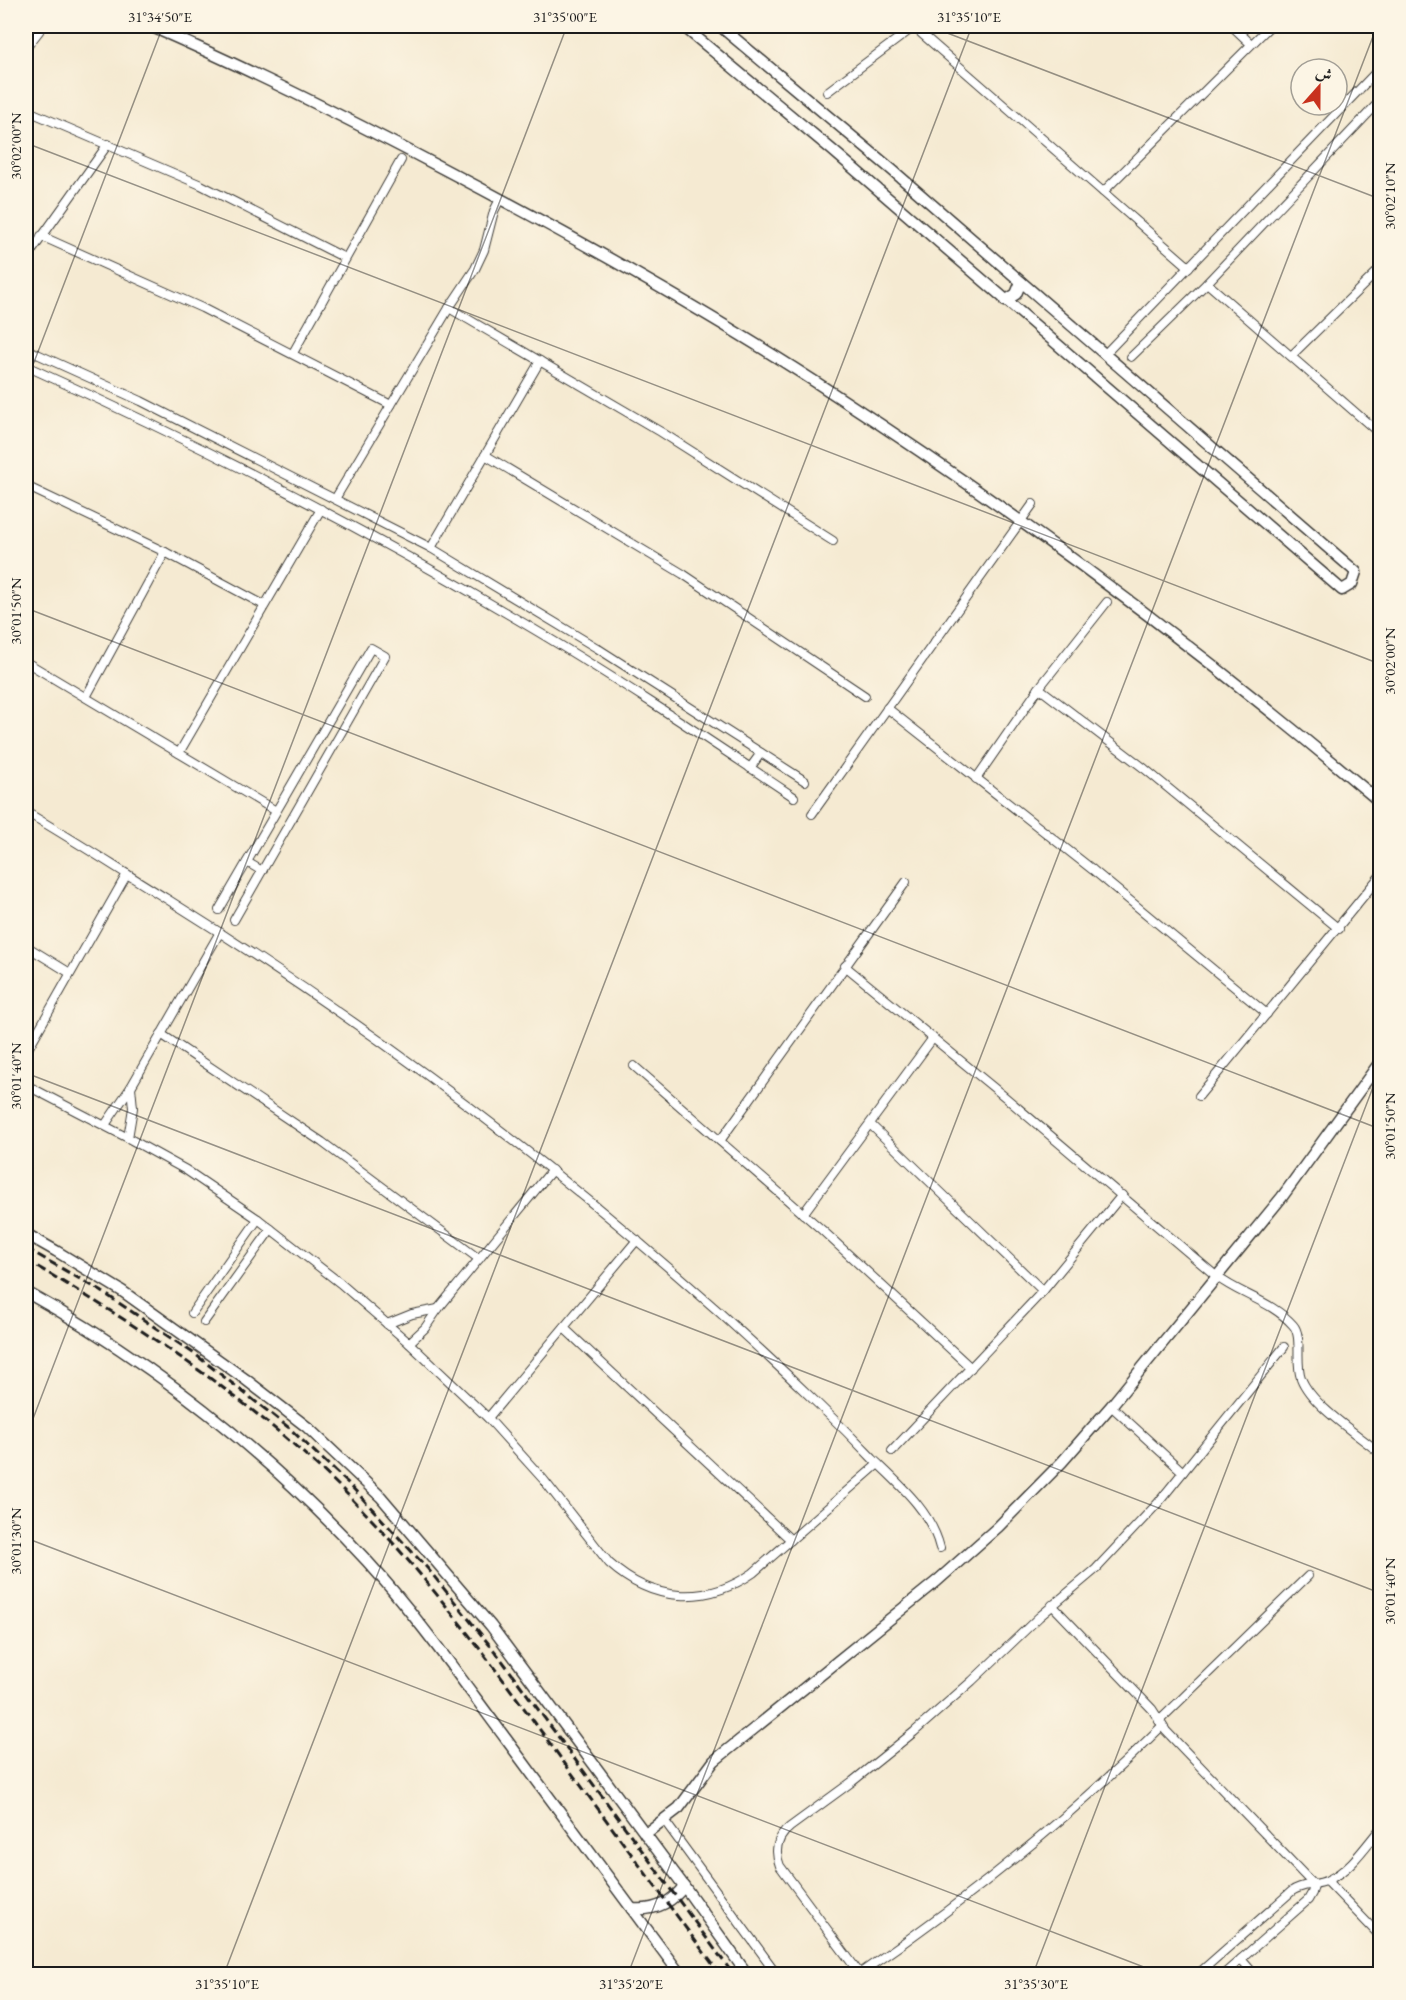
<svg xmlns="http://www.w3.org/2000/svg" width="1406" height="2000" font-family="'EB Garamond',Amiri,serif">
<rect width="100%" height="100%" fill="#fcf5e5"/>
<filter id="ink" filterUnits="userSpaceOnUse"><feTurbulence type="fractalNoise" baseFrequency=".0167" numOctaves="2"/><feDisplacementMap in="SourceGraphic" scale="12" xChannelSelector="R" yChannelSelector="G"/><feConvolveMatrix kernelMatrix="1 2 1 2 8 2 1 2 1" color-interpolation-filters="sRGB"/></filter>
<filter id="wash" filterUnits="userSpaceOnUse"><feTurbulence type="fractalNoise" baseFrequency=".008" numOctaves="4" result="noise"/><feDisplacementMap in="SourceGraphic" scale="24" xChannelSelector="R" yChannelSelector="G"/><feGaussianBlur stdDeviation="1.35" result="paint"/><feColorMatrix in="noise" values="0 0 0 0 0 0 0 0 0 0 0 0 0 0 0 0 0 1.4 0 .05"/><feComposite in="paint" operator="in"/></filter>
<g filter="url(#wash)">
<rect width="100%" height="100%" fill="#f5ead2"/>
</g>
<g filter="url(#ink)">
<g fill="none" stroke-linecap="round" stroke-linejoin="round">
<g stroke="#3d3b37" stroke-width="10">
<g id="street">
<polyline points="1232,26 1251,44"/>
<polyline points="914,27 1189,267"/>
<polyline points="26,48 43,26"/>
<polyline points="827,92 915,26"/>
<polyline points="26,110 201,185 345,258"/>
<polyline points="1103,192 1270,26"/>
<polyline points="41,236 202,308 391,405"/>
<polyline points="26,259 108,144"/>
<polyline points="1207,283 1380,434"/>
<polyline points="449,308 661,432 833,541"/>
<polyline points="26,349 141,401 431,548 597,648 805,781"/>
<polyline points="293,353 401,160"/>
<polyline points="1105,354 1380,68"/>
<polyline points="1291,356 1380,269"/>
<polyline points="1131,357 1207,283 1380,101"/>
<path d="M26,366C191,440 352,522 508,614C606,671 700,734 794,797"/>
<polyline points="485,455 683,574 865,696"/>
<polyline points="26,486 165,552 264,605"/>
<polyline points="335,499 449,308 475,269 484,250 494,211 500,199"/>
<polyline points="431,548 540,361"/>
<polyline points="26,662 276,811"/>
<polyline points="1039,688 1145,769 1339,929"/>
<polyline points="86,697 165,552"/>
<polyline points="887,708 1093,870 1267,1014"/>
<polyline points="179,753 321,509"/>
<polyline points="750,768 761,753"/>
<polyline points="976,779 1039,688 1107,602"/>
<path d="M26,812C74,840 120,870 167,899C401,1045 620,1213 818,1404C837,1422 855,1440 873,1459C899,1484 931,1511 940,1548"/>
<polyline points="812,814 1033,504"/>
<polyline points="247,862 262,871"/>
<polyline points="219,910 371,648 385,656 234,920"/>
<polyline points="26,946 70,973"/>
<path d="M845,966L1005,1097L1216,1276C1240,1295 1272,1301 1293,1325C1303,1336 1295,1362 1301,1378C1311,1405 1357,1434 1380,1453"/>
<polyline points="161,1034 322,1142 479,1259"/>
<polyline points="26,1052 127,874"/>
<polyline points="634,1066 822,1230 971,1368"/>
<path d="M26,1085L128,1138L186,1170L258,1219L340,1283L409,1343L488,1418L543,1479L609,1563C652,1602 705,1606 753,1573L878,1464"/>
<polyline points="1199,1096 1380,876"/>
<polyline points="870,1124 1043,1291"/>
<polyline points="105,1125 131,1087 220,932"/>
<polyline points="128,1138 133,1108 131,1087"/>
<polyline points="720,1141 906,882"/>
<polyline points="803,1214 933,1038"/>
<polyline points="192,1313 258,1219"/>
<polyline points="204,1322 271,1229"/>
<polyline points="387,1324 412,1314 438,1309"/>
<polyline points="564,1328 791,1540"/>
<polyline points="409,1343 425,1328 438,1309 552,1170"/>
<polyline points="1111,1406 1183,1472"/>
<polyline points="488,1418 637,1240"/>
<polyline points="892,1451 1043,1291 1122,1195"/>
<polyline points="1052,1605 1152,1709 1166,1731 1314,1885"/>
<polyline points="1159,1721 1308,1576"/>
<polyline points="664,1820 777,1974"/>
<polyline points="1327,1881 1380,1936"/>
<polyline points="1241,1959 1254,1974"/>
<path d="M859,1974C967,1900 1069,1819 1162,1726"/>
<path d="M860,1974L780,1866C774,1851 777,1837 790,1827L853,1781L914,1732L972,1681L1039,1617L1096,1569L1158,1503L1284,1347"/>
<path d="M1198,1974L1292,1891C1303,1883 1316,1886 1328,1880C1350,1870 1365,1847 1380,1829"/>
<polyline points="1224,1974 1308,1900 1312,1893 1314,1885"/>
</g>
</g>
<g stroke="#3d3b37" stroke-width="13">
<g id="secondary">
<path d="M150,26C249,69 345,117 440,167C574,237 708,311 834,394C1025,518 1207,655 1380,802"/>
<polyline points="683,26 831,149 1342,590 1352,584 1356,572 891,169 720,26"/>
<polyline points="1005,301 1016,294 1021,282"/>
<polyline points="26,1234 56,1251 122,1291 245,1379 307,1427 381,1497 491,1626 684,1886 747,1974"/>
<path d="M26,1292C153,1362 268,1454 367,1561C418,1617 461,1679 506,1739C564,1818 622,1896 680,1974"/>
<polyline points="645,1834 679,1808 714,1761 937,1581 998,1527 1062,1462 1111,1406 1282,1197 1380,1062"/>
<path d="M632,1909C654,1911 671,1904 684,1886"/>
</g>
</g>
<use href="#street" stroke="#fff" stroke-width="8"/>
<use href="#secondary" stroke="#fff" stroke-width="10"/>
<g stroke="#1c1c1c" stroke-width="3" stroke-dasharray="9 4.5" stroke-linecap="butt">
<polyline points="26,1248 101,1291 196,1355 288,1427 349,1484 428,1569 501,1659 733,1974"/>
<path d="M26,1260C138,1325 251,1399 344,1491C419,1566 484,1653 546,1738C604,1817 662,1896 720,1974"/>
</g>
</g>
</g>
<path fill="none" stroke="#1c1c1c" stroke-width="1.5" stroke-opacity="0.45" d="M929,26L1380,199M26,143L1380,664M26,383L163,26M26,608L1380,1129M26,1073L1380,1593M26,1437L567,26M26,1538L1162,1974M224,1974L972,26M628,1974L1377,26M1033,1974L1380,1069"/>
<rect width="1406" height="2000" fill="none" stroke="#fcf5e5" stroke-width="66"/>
<g transform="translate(1319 87) rotate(21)"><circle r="28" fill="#fcf5e5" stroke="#a29e95" stroke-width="1.5"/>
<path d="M0-4.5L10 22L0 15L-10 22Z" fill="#c8321e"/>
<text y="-9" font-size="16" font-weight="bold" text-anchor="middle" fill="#1c1c1c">ش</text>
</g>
<rect x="33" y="33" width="1340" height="1934" fill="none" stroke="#1c1c1c" stroke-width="2"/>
<g font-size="15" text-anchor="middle" fill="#1c1c1c">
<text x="160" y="22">31°34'50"E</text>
<text x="565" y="22">31°35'00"E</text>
<text x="969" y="22">31°35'10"E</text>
<text transform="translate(16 146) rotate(-90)" y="5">30°02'00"N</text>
<text transform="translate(1390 196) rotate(-90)" y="5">30°02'10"N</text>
<text transform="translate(16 611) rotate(-90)" y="5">30°01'50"N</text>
<text transform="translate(1390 661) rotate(-90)" y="5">30°02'00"N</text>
<text transform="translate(16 1076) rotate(-90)" y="5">30°01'40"N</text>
<text transform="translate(1390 1126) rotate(-90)" y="5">30°01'50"N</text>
<text transform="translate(16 1541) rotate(-90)" y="5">30°01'30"N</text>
<text transform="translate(1390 1591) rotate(-90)" y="5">30°01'40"N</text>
<text x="227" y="1989">31°35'10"E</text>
<text x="631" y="1989">31°35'20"E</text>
<text x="1036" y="1989">31°35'30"E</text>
</g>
</svg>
